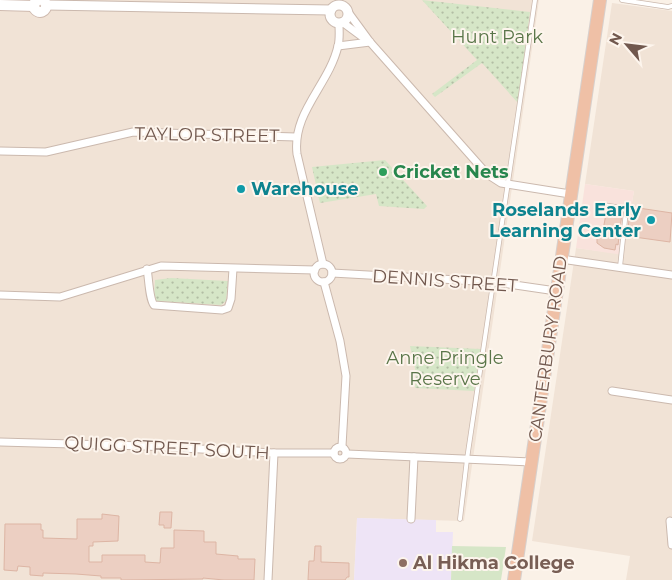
<svg xmlns="http://www.w3.org/2000/svg" width="672" height="580" font-family="Montserrat,sans-serif">
<defs>
<pattern id="park-dots" width="8" height="8" patternUnits="userSpaceOnUse" patternTransform="scale(1.25)"><rect width="8" height="8" fill="#d6e6c7"/><path d="M2 2h.1M6 6h.1" fill="none" stroke="#b2bda4" stroke-width="1.8" stroke-linecap="round"/></pattern>
</defs>
<rect width="100%" height="100%" fill="#faf1e7"/>
<g fill="#f1e3d6">
<polygon points="0,0 539,0 464,521 357,518 354,580 0,580"/>
<polygon points="612,3 672,11 672,580 626,580 630,556 532,541 576,248 623,254 634,191 585,184"/>
</g>
<polygon fill="#f9e2dc" points="585,184 634,191 623,255 576,248"/>
<polygon fill="#eee4f6" points="357,518 436,520 436,532 453,532 451,580 354,580"/>
<polygon fill="#d6e6c7" points="452,546 506,547 501,580 451,580"/>
<g fill="url(#park-dots)">
<polygon points="422,0 530,12 518,103 482,63 435,97 432,94 477,60"/>
<polygon points="385,160 427,206 424,209 379,206 376,194 320,203 312,167"/>
<polygon points="171,278 228,281 226,301 221,305 157,301 154,299 155,280"/>
<polygon points="410,346 481,349 474,391 415,388 416,373"/>
</g>
<g fill="#eccfc2" stroke="#ddb5a4">
<polygon points="632,207 672,213 670,242 627,236 630,212 631,212"/>
<polygon points="609,210 622,213 618,245 616,244 615,250 604,248 597,243 597,239 603,230 606,214 608,215"/>
<polygon points="160,512 172,512 171,528 164,528 164,525 159,525"/>
<polygon points="102,514 119,516 118,541 93,542 93,546 89,546 89,562 102,562 102,555 145,555 145,562 160,563 161,548 174,548 174,530 204,531 204,542 216,542 216,554 238,556 238,559 255,559 254,580 224,580 203,578 203,579 121,580 121,578 101,578 101,576 76,574 43,573 43,576 30,575 30,567 18,566 17,571 4,570 5,524 41,524 41,530 43,530 43,538 77,539 77,519 102,519"/>
<polygon points="315,546 321,546 321,562 349,563 349,577 347,577 345,580 308,580 309,561 314,561"/>
</g>
<g fill="none" stroke-linecap="round" stroke-linejoin="round">
<g stroke="#cbb9ae" stroke-width="5.5">
<g id="service">
<polyline points="622,0 668,7 672,6"/>
<polyline points="597,204 622,208 626,211 620,267"/>
<polyline points="460,519 467,459 535,0"/>
</g>
</g>
<g stroke="#cbb9ae" stroke-width="9">
<g id="minor">
<polyline points="348,12 370,42 487,174 501,183 570,194"/>
<polyline points="342,22 365,39"/>
<polyline points="338,46 370,42"/>
<polyline points="0,151 46,152 133,132 296,137"/>
<polyline points="561,259 672,275"/>
<path d="M323,264L297,154C292,112 329,85 338,46C340,39 339,31 339,23"/>
<circle cx="323" cy="273" r="9"/>
<path d="M147,269C149,279 149,299 154,305L222,310L228,308L231,299L233,269"/>
<polyline points="332,273 494,282 556,291"/>
<polyline points="324,282 340,341 346,376 342,446"/>
<polyline points="0,295 60,297 161,266 315,270"/>
<polyline points="612,391 672,400"/>
<polyline points="0,442 145,446 274,453 334,453"/>
<circle cx="340" cy="453" r="6"/>
<polyline points="347,454 531,462"/>
<polyline points="411,519 414,457"/>
<polyline points="670,521 672,545"/>
<polyline points="268,580 274,453"/>
</g>
</g>
<g stroke="#cbb9ae" stroke-width="11">
<g id="tertiary">
<circle cx="339" cy="14" r="9"/>
<polyline points="47,5 331,10"/>
</g>
</g>
<g stroke="#cfbaaf" stroke-width="12">
<g id="secondary">
<path d="M38,0L35,2L34,8C39,15 47,12 46,4L43,0"/>
<polyline points="0,5 34,6"/>
</g>
</g>
<g stroke="#d7d0cd" stroke-width="14">
<polyline id="trunk" points="514,580 600,0"/>
</g>
<use href="#service" stroke="#fff" stroke-width="4"/>
<use href="#minor" stroke="#fff" stroke-width="7"/>
<use href="#tertiary" stroke="#fff" stroke-width="9"/>
<use href="#secondary" stroke="#fff" stroke-width="10"/>
<use href="#trunk" stroke="#efc0a6" stroke-width="12"/>
</g>
<circle fill="#2e9e5b" stroke="#fdf5ed" stroke-width="2" cx="383" cy="172" r="5"/>
<g fill="#0f9aa8" stroke="#fdf5ed" stroke-width="2">
<circle cx="241" cy="189" r="5"/>
<circle cx="651" cy="220" r="5"/>
</g>
<circle fill="#8d6e63" stroke="#fdf5ed" stroke-width="2" cx="403" cy="563" r="5"/>
<g text-anchor="middle" stroke-width="4" stroke-linejoin="round" paint-order="stroke">
<g font-size="18" fill="#597548" stroke="#fdf5ed">
<text x="497" y="43">Hunt Park</text>
<text x="445" y="364">Anne Pringle<tspan x="445" dy="21">Reserve</tspan></text>
</g>
<g font-size="18" fill="#71584e" stroke="#fdf5ed">
<text transform="translate(207 135) rotate(1)" y="6">TAYLOR STREET</text>
<text transform="translate(445 281) rotate(4)" y="6">DENNIS STREET</text>
<text transform="translate(548 349) rotate(-82)" y="6">CANTERBURY ROAD</text>
<text transform="translate(167 448) rotate(3)" y="6">QUIGG STREET SOUTH</text>
</g>
<g font-size="18" font-weight="bold" fill="#27864d" stroke="#fdf5ed" text-anchor="start">
<text x="393" y="178">Cricket Nets</text>
</g>
<g font-size="18" font-weight="bold" fill="#0d838f" stroke="#fdf5ed" text-anchor="start">
<text x="251" y="195">Warehouse</text>
<text x="641" y="216" text-anchor="end">Roselands Early<tspan x="641" dy="21">Learning Center</tspan></text>
</g>
<g font-size="18" font-weight="bold" fill="#785e54" stroke="#fdf5ed" text-anchor="start">
<text x="413" y="569">Al Hikma College</text>
</g>
</g>
<g transform="translate(627 45) rotate(298)" stroke="#fdf5ed" stroke-width="4" paint-order="stroke">
<path d="M0-4L9 19L0 12L-9 19Z" fill="#71584e"/>
<text y="-8" font-size="14" font-weight="bold" text-anchor="middle" fill="#71584e">N</text>
</g>
</svg>
